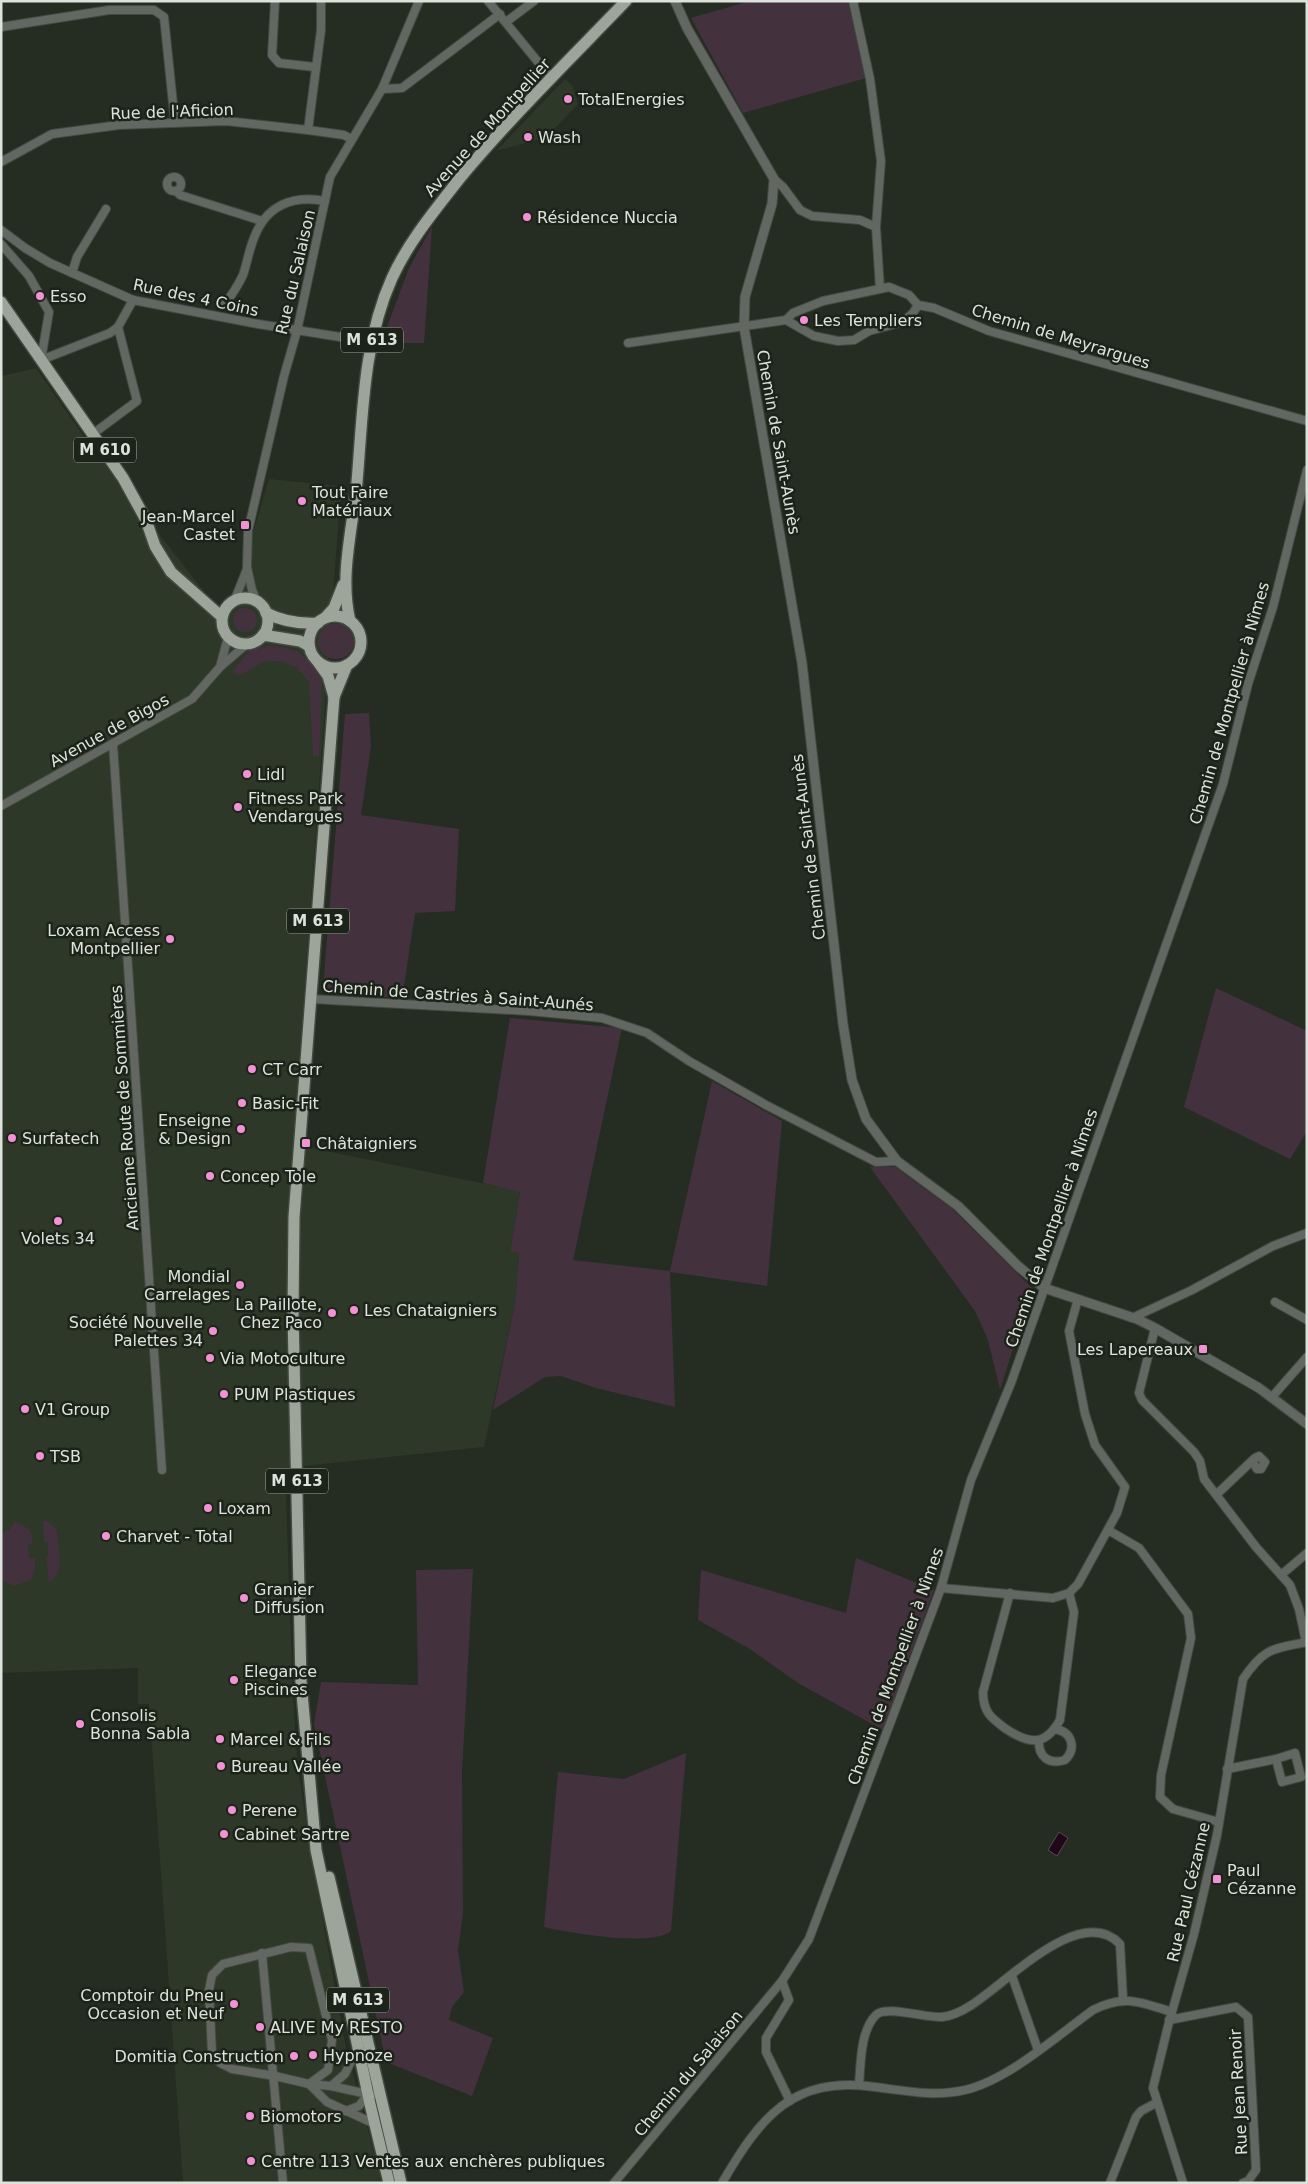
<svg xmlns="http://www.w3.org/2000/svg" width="1308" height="2184" font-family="'DejaVu Sans',sans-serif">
<rect width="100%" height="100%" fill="#252c22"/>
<g fill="#2d3828">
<polygon points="565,79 573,87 578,104 547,137 496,151"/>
<polygon points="36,368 89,444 227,621 269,479 341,486 293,1144 520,1191 510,1252 519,1253 515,1303 484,1447 285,1468 293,1697 298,1768 311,1855 346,2048 382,2183 183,2183 149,1704 138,1704 138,1668 1,1673 1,376"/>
</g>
<g fill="#43323d">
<polygon points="750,1 848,1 866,78 743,113 691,18"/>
<polygon points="432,227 424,343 381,343 409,268"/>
<circle cx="245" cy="620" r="12"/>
<circle cx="336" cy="641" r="18"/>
<polygon points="271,645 297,651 314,666 322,680 319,757 313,755 309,682 296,667 280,661 263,662 239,676 232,671 250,650"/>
<polygon points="369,713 371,746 361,815 459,829 455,911 415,913 402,999 323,989 345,714"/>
<polygon points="1216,988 1307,1031 1307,1131 1290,1159 1184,1107"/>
<polygon points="510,1018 622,1028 573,1260 670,1271 712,1081 782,1121 767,1286 670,1272 675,1407 596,1388 561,1376 545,1377 493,1410 515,1303 519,1253 510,1252 520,1192 483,1183"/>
<polygon points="870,1167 895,1167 952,1209 1032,1288 1000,1390 988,1340 975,1311"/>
<path d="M46,1521L55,1528L57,1532C58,1548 66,1575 49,1581L46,1557H48V1542H44L43,1522Z"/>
<path d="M15,1522C28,1528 31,1528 33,1543L28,1544L29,1558H35V1570L31,1580L14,1586L1,1580V1534L9,1530Z"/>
<polygon points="856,1558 934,1590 883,1730 798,1683 750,1649 698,1620 701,1570 846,1613"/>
<polygon points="473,1569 462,1773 463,1913 458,1950 464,1992 452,2007 449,2020 493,2038 472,2096 386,2062 314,1724 321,1682 418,1685 416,1570"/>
<path d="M686,1753L671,1931C653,1947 569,1933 544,1927L558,1772L624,1779Z"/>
</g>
<polygon fill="#200819" stroke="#594954" points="1059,1832 1068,1838 1057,1856 1048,1850"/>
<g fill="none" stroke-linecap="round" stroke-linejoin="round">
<g stroke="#434940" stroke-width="10">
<g id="minor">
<polyline points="275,1 272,55 279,63 315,67"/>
<polyline points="488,1 552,79"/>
<polyline points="853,1 870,79 881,161 876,227"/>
<polyline points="506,22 534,1"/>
<polyline points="1,27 109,10 154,10 164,17 175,123"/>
<polyline points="382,89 402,88 500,14"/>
<polyline points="308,130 321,30 321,1"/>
<polyline points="1,162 52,134 119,125 226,121 308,130 344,135 351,139"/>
<circle cx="174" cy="184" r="7"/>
<polyline points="774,179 783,187 800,210 812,216 860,220 876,227 880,289"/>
<polyline points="176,191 180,195 262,221"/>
<polyline points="1,230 25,248 50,263 133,300 258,324 372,342"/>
<polyline points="1,244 29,276 49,312 41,360"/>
<polyline points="72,273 77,257 106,209"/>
<path d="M224,305C231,296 238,286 243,275C247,263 249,250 254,238C266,205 293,195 325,201"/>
<polyline points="786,320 793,313 823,301 889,287 909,295 918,305 934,308 989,331 1307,421"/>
<polyline points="628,343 786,320 814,336 838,341 854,340 869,331 903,322 913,313 918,305"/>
<polyline points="41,360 110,333 118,327 133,300"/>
<polyline points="94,433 137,401 118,327"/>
<polyline points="235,599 247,569"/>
<polyline points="257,601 252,590 247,567 248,531 284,376 297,331 330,177 382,89 419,1"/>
<polyline points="220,667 228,637"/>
<polyline points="113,744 162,1470"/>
<polyline points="1,806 192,699 220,667 247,644"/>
<polyline points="311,999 529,1011 602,1018 647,1033 689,1061 766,1105 876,1162 897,1161"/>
<polyline points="1275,1302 1307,1320"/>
<polyline points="1132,1318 1192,1290 1273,1246 1307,1233"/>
<polyline points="1155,1328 1139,1393 1142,1400 1194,1452 1200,1461 1204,1479 1256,1547 1290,1585 1299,1609 1306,1642"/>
<polyline points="1272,1397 1307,1357"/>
<polyline points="1217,1494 1255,1458 1259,1456 1265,1462 1261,1469 1257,1469 1253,1462"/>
<polyline points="1108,1530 1139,1548 1188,1614 1191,1638 1161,1775 1160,1797 1173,1809 1219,1822"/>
<polyline points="1281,1575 1307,1553"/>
<polyline points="941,1588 1053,1598 1069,1593 1078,1584 1117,1513 1125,1487 1095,1445 1085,1414 1069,1331 1078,1299"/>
<path d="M1010,1593L983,1692C983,1712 991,1718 1006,1729C1029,1744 1045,1747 1060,1720L1074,1612L1069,1593"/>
<path d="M1039,1740C1038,1757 1049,1765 1065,1760C1077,1748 1072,1731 1054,1729"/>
<polyline points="1227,1769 1276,1759 1282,1782 1301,1777 1295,1753 1276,1759"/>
<polygon points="291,1947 309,1948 332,2040 328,2070 309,2084 275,2076 232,2069 220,2063 212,2053 209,1990 212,1975 223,1964"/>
<polyline points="262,1953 283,2183"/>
<polyline points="1012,1976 1038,2050"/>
<polyline points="782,1981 789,2000 766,2038 766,2052 790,2101"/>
<polyline points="1169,2020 1236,2007 1248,2017 1256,2170 1248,2181 1243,2183"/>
<path d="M859,2084C861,2063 860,2031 876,2015C885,2005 926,2018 942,2017C952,2016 962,2011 970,2006C1005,1985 1080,1902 1120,1944L1123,1999"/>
<polyline points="331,2086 345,2074 358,2047"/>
<polyline points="372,2095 331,2086 309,2084 327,2102 375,2124"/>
<polyline points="346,2111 359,2106 369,2093"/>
<polyline points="614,2183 782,1981 809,1939 941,1588 971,1480 1011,1383 1223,784 1248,684 1273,607 1307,470"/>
<path d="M722,2183C760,2118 792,2075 875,2087C906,2091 935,2097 965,2090C1008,2080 1057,2036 1093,2010C1124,1994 1140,2002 1172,2012"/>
<polyline points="1110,2183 1136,2117 1141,2111 1156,2103"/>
<path d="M1183,2183L1153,2088L1168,2026L1194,1934L1217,1835L1243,1679C1264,1648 1272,1649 1307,1642"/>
</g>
</g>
<g stroke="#434940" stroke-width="11">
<polyline id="tertiary" points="675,1 687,28 774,179 772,204 745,297 744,327 802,663 843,1024 852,1080 866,1119 897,1161 958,1206 1018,1266 1044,1288 1137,1319 1155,1328 1259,1388 1307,1424"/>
</g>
<g stroke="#434940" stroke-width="14">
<g id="primary">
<polyline points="1,302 123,478 146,520 155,546 171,572 222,617"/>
<circle cx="245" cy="621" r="23"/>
<path d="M266,613C282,621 301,624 318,623"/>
<circle cx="335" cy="642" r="26"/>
<polyline points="325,618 334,608 343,585"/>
<path d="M350,621C339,575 353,528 357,482C363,413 363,343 392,278C409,241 435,210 460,178C512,116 570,59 626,1"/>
<polyline points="263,635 300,641 309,646"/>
<polyline points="318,662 328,676 334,697"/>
<polyline points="347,665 334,697 294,1217 293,1314 301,1682 316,1850 370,2104 389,2183"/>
<polyline points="329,1877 401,2183"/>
</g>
</g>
<use href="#minor" stroke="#636762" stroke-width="8"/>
<use href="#tertiary" stroke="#636762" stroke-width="9"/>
<use href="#primary" stroke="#9da499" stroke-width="11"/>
</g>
<g fill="#f391d5" stroke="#1c2319" stroke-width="2">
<circle cx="568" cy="99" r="5"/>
<circle cx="528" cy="137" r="5"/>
<circle cx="527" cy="217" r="5"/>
<circle cx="40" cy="296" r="5"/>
<circle cx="804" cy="320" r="5"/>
<circle cx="302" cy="501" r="5"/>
<rect x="240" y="520" width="10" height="10" rx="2.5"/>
<circle cx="247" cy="774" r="5"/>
<circle cx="238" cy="807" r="5"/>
<circle cx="170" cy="939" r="5"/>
<circle cx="252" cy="1069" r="5"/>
<circle cx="242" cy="1103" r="5"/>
<circle cx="241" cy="1129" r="5"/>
<circle cx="12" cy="1138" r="5"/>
<rect x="301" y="1138" width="10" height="10" rx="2.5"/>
<circle cx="210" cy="1176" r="5"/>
<circle cx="58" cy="1221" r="5"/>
<circle cx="240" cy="1285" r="5"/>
<circle cx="354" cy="1310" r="5"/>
<circle cx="332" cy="1313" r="5"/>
<circle cx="213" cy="1331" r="5"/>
<rect x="1198" y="1344" width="10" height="10" rx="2.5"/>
<circle cx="210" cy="1358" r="5"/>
<circle cx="224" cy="1394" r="5"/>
<circle cx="25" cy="1409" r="5"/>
<circle cx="40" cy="1456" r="5"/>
<circle cx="208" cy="1508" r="5"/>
<circle cx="106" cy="1536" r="5"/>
<circle cx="244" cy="1598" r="5"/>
<circle cx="234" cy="1680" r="5"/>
<circle cx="80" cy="1724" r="5"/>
<circle cx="220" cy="1739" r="5"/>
<circle cx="221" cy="1766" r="5"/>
<circle cx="232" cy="1810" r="5"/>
<circle cx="224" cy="1834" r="5"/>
<rect x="1212" y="1874" width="10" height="10" rx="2.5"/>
<circle cx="234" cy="2004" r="5"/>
<circle cx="260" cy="2027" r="5"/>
<circle cx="313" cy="2055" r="5"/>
<circle cx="294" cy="2056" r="5"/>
<circle cx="250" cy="2116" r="5"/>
<circle cx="251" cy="2161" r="5"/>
</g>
<g text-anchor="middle" stroke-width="5" stroke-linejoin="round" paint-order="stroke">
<g fill="#1c2319" stroke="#a4a9a2" stroke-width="1">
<rect x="341" y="327.5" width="62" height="25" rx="4"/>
<rect x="74" y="437.5" width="62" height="25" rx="4"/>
<rect x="287" y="908.5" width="62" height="25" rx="4"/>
<rect x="266" y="1468.5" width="62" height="25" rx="4"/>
<rect x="327" y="1987.5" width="62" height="25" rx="4"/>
</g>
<g font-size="15" font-weight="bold" fill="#dee2dc">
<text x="372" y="345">M 613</text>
<text x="105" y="455">M 610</text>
<text x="318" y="926">M 613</text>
<text x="297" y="1486">M 613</text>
<text x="358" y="2005">M 613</text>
</g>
<g font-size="16" fill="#dee2dc" stroke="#1c2319" text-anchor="start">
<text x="578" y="105">TotalEnergies</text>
<text x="538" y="143">Wash</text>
<text x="537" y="223">Résidence Nuccia</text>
<text x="50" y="302">Esso</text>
<text x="814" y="326">Les Templiers</text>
<text x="312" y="498">Tout Faire<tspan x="312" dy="18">Matériaux</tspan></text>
<text x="235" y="522" text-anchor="end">Jean-Marcel<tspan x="235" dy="18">Castet</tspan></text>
<text x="257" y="780">Lidl</text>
<text x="248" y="804">Fitness Park<tspan x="248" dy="18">Vendargues</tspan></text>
<text x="160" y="936" text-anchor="end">Loxam Access<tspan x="160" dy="18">Montpellier</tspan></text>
<text x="262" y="1075">CT Carr</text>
<text x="252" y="1109">Basic-Fit</text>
<text x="231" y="1126" text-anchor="end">Enseigne<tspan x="231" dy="18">&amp; Design</tspan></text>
<text x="22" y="1144">Surfatech</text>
<text x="316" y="1149">Châtaigniers</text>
<text x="220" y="1182">Concep Tole</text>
<text x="58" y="1244" text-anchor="middle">Volets 34</text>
<text x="230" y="1282" text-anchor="end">Mondial<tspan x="230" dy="18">Carrelages</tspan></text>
<text x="322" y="1310" text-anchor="end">La Paillote,<tspan x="322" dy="18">Chez Paco</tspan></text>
<text x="364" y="1316">Les Chataigniers</text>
<text x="203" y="1328" text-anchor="end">Société Nouvelle<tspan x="203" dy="18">Palettes 34</tspan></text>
<text x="1193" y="1355" text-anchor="end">Les Lapereaux</text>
<text x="220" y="1364">Via Motoculture</text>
<text x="234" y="1400">PUM Plastiques</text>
<text x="35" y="1415">V1 Group</text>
<text x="50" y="1462">TSB</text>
<text x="218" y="1514">Loxam</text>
<text x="116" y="1542">Charvet - Total</text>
<text x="254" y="1595">Granier<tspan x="254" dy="18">Diffusion</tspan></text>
<text x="244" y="1677">Elegance<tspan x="244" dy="18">Piscines</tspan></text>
<text x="90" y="1721">Consolis<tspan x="90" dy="18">Bonna Sabla</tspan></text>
<text x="230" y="1745">Marcel &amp; Fils</text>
<text x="231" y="1772">Bureau Vallée</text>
<text x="242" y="1816">Perene</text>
<text x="234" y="1840">Cabinet Sartre</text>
<text x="1227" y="1876">Paul<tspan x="1227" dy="18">Cézanne</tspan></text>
<text x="224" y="2001" text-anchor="end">Comptoir du Pneu<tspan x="224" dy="18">Occasion et Neuf</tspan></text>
<text x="270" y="2033">ALIVE My RESTO</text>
<text x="323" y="2061">Hypnoze</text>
<text x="284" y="2062" text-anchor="end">Domitia Construction</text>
<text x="260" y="2122">Biomotors</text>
<text x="261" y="2167">Centre 113 Ventes aux enchères publiques</text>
</g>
<g font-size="16" fill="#dee2dc" stroke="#1c2319">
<text transform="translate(172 111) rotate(-2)" y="6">Rue de l'Aficion</text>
<text transform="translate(487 127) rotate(-48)" y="6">Avenue de Montpellier</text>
<text transform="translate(295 272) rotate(-77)" y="6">Rue du Salaison</text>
<text transform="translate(196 297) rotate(12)" y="6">Rue des 4 Coins</text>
<text transform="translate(1061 336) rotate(17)" y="6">Chemin de Meyrargues</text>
<text transform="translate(779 442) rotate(80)" y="6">Chemin de Saint-Aunès</text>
<text transform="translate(1229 703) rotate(-74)" y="6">Chemin de Montpellier à Nîmes</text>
<text transform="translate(109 730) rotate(-29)" y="6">Avenue de Bigos</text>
<text transform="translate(808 847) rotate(-97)" y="6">Chemin de Saint-Aunès</text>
<text transform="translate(458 995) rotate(4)" y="6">Chemin de Castries à Saint-Aunés</text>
<text transform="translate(124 1108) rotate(-94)" y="6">Ancienne Route de Sommières</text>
<text transform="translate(1051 1228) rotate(-71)" y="6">Chemin de Montpellier à Nîmes</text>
<text transform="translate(895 1666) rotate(-70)" y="6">Chemin de Montpellier à Nîmes</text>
<text transform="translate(1188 1892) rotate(-77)" y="6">Rue Paul Cézanne</text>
<text transform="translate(688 2073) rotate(-50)" y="6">Chemin du Salaison</text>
<text transform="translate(1238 2092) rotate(-93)" y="6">Rue Jean Renoir</text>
</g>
</g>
<rect width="1308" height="2184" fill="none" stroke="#dee2dc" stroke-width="5"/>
</svg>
